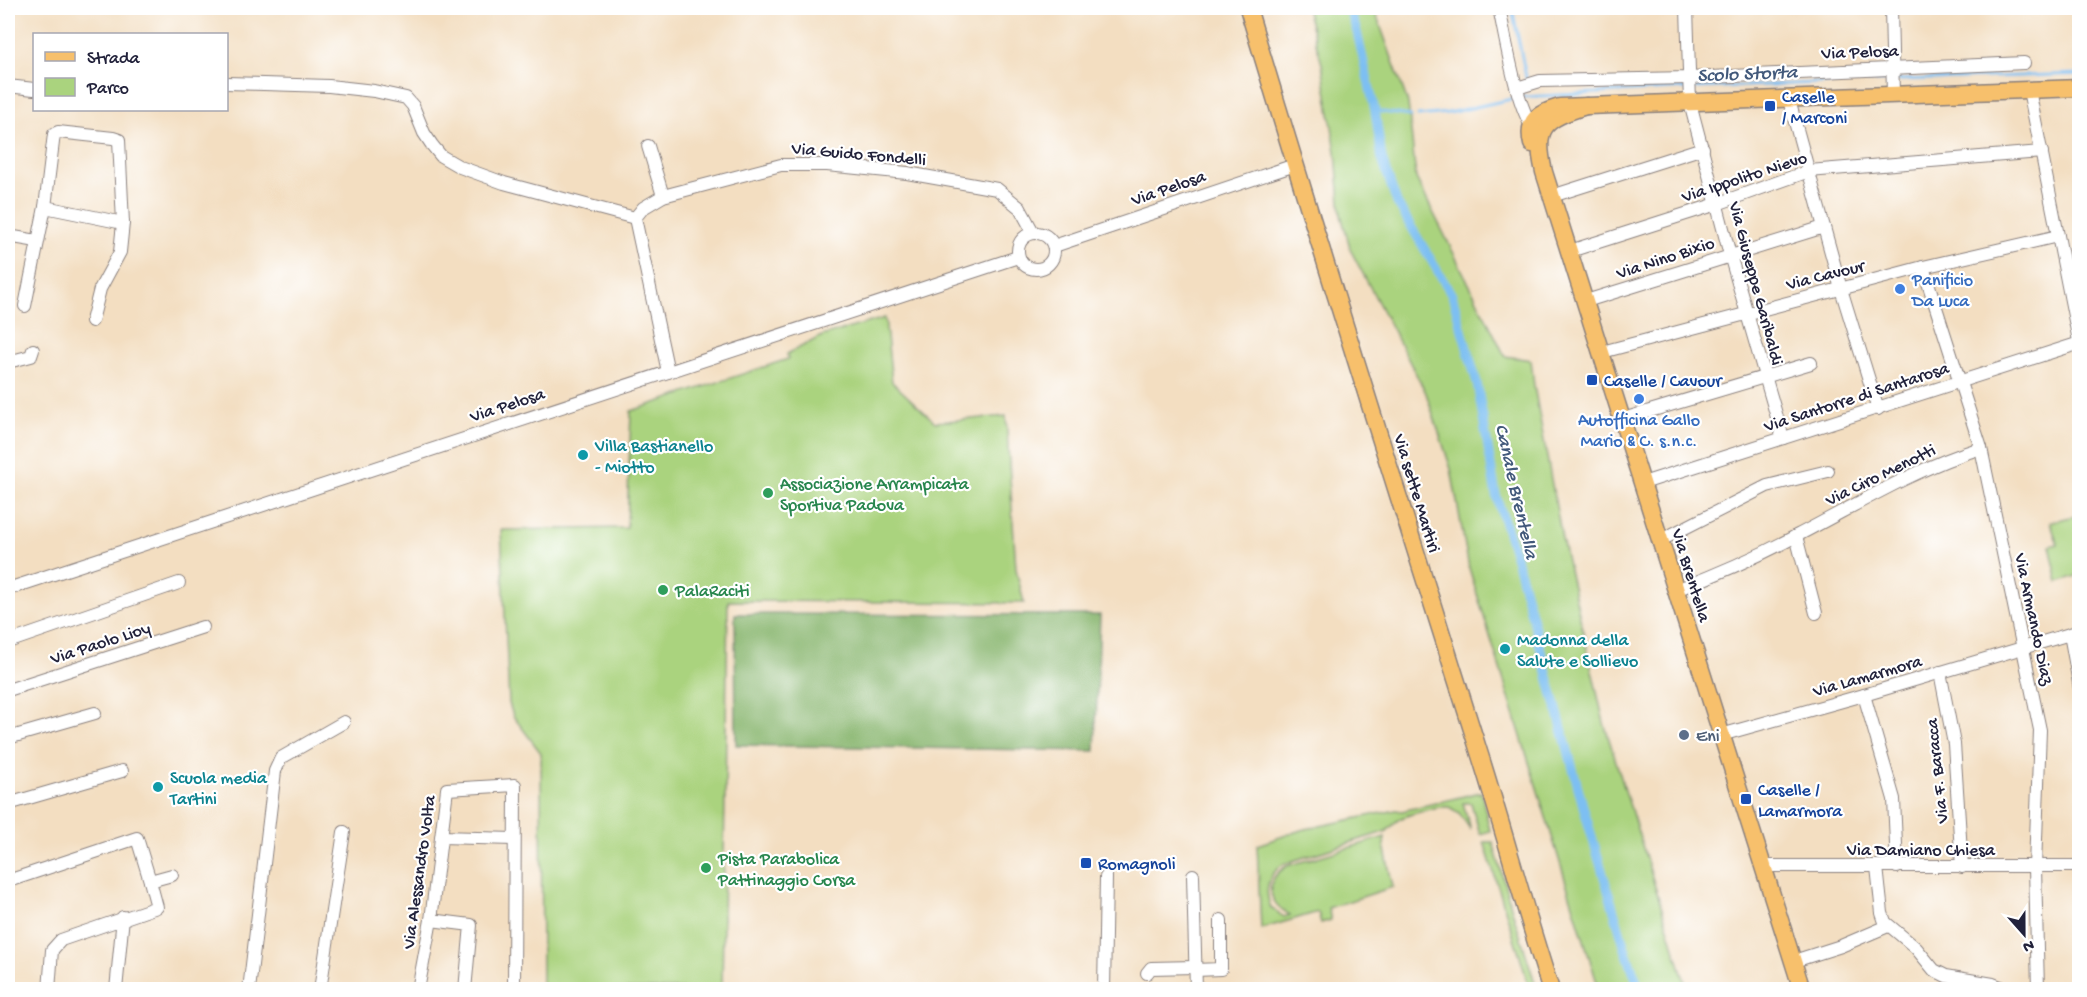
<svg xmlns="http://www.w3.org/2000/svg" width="2087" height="997" font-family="'Gochi Hand',sans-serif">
<rect width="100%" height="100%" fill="#fff"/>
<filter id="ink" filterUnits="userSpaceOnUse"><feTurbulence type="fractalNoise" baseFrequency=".0167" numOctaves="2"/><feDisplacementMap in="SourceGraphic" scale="12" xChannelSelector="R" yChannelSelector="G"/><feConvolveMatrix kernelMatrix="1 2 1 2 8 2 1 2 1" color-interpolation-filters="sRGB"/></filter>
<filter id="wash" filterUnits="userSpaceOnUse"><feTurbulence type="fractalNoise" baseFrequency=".008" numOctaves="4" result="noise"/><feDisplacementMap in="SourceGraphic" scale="24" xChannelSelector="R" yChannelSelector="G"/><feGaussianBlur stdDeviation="1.35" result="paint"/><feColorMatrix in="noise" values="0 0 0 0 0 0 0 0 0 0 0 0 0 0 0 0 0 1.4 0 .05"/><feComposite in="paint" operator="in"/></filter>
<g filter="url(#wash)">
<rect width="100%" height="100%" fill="#f3dec1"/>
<g fill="#aad37e" stroke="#667a5c" stroke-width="1.5">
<polygon points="1306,8 1374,8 1408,103 1416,178 1505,356 1531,360 1534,386 1562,539 1604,723 1687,989 1599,989 1469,568 1451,469 1426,393 1351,251 1341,215 1336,152 1322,64"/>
<polygon points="885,318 892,382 935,422 1006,416 1016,569 1024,603 728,601 722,989 542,989 541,753 513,716 509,703 501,530 627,528 631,411 788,359 787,354 822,336"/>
<polygon points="2079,515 2079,575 2058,582 2050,546 2058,544 2050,522"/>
<path d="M1481,792L1490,831L1480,834L1471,803H1463L1471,830L1459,813L1449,807H1438L1409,815L1399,819L1387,831L1283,864C1267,876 1264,890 1271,908L1284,917L1290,915C1267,902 1263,881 1287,866L1385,837L1384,845L1393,887L1328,908L1331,920L1321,923L1318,912L1261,929L1257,845L1301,830L1396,810L1402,811Z"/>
<polygon points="1484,842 1493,842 1512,910 1537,989 1530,989"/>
</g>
<polygon fill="#87b56d" stroke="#546c54" stroke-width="1.5" points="735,614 1100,615 1095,751 736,745"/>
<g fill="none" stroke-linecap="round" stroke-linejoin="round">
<g stroke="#7dbff2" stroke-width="3">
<polyline points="1512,8 1527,82"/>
<polyline points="1897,80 2080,74"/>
<polyline points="1693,88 1891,80"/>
<polyline points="1523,97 1687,88"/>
<polyline points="1375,111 1411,116"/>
<polyline points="1418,116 1448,113 1516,98"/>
</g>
<polyline stroke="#7dbff2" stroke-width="9" points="1349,8 1357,32 1375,111 1382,159 1397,203 1452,295 1477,383 1496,495 1517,562 1585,813 1626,951 1640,990"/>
</g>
</g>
<g filter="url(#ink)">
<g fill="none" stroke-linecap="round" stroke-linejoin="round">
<g stroke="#8a807e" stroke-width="14">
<g id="minor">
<path d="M1499,8C1506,40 1516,107 1535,131"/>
<polyline points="1687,8 1690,103 1730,255 1783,438"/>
<polyline points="1891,8 1893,95"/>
<polyline points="226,83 329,86 374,91 406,98 413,106 424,133 432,145 441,156 460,167 504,183 635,218"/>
<polyline points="8,86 34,89"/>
<polyline points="1517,88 1540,81 1689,78 2024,63"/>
<polyline points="2029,90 2080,346"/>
<polyline points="1789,100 1841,289 1878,409"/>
<polyline points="648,146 663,196"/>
<polyline points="1552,196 1703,148"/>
<polyline points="45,207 123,223"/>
<circle cx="1036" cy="251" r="18"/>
<polyline points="8,236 37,241"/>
<polyline points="1054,246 1295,165"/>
<polyline points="1570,251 1717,204 1809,171 2042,152"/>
<polyline points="1923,267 1981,448 2040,730 2035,867 2038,990"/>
<polyline points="1586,301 1824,227"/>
<polyline points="25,306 45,207 54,134 58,132 113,138 119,140 123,223 120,252 100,289 92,321"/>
<polyline points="1602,352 1923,267 2058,236"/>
<polyline points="8,362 31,356 33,350"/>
<polyline points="668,372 635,218 643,208 663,196 781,165 827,165 907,173 997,189 1020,208 1033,232"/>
<polyline points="1623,419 1811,363"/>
<polyline points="1643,483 2080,343"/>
<polyline points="1796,536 1816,613"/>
<polyline points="1661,540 1767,486 1828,471"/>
<polyline points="8,589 1018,257"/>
<path d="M1676,590C1718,574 1759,556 1798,535C1858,504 1916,468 1981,448"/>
<polyline points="2070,634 2080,689"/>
<polyline points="8,642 179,583"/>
<polyline points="1940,672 1954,744 1962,867"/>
<polyline points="8,690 203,627"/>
<polyline points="1864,695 1894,799 1897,867"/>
<polyline points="1721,735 1864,695 2080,631"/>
<polyline points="8,738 95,713"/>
<polyline points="8,804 122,771"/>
<polyline points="441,837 514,839"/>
<polyline points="1762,866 2080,866"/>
<polyline points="1877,867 1882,913 1885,922 1916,948 1934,970 1946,976 1993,984 2009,990"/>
<polyline points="1193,875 1196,990"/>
<polyline points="8,881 137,838 150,881"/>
<polyline points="431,920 471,925 465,990"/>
<polyline points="1794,961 1841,946 1888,926"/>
<polyline points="1195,970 1221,969 1221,920"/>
<polyline points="1147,973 1151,968 1195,967"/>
<polyline points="49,990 52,950 61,940 157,907 150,881 172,875"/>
<polyline points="116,990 123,917"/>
<polyline points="249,990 275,771 281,758 344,722"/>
<polyline points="320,990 344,832"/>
<polyline points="418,990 431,920 447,789 515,785 514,990"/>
<polyline points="1104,990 1106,877"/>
</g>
</g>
<g stroke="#8a807e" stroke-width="19">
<g id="major">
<path d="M1248,8C1322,257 1401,504 1479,752C1504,831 1525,911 1551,990"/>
<path d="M1586,106C1542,120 1534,127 1544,172L1802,990"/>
<path d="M1532,144C1526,119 1539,113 1560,107L2080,88"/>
</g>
</g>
<use href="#minor" stroke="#fff" stroke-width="12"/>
<use href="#major" stroke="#f7c06c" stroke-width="16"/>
</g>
</g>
<g fill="#1a4fb4" stroke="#fff" stroke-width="2">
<rect x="1764" y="100" width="12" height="12" rx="3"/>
<rect x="1586" y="374" width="12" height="12" rx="3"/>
<rect x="1740" y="793" width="12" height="12" rx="3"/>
<rect x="1080" y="857" width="12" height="12" rx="3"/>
</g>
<g fill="#3f7fe0" stroke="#fff" stroke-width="2">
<circle cx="1900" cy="289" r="6"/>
<circle cx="1639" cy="399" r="6"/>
</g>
<g fill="#0f9aa8" stroke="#fff" stroke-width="2">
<circle cx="583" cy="455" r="6"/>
<circle cx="1505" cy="649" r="6"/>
<circle cx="158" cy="787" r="6"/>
</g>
<g fill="#2e9e5b" stroke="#fff" stroke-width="2">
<circle cx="768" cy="493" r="6"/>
<circle cx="663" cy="590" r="6"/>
<circle cx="706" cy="868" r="6"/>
</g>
<circle fill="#5c6f8a" stroke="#fff" stroke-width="2" cx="1684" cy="735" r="6"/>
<g text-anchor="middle" stroke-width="4.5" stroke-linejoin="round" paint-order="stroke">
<g font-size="18" fill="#22223b" stroke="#fff">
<text transform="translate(1860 51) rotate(-2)" y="6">Via Pelosa</text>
<text transform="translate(859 153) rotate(5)" y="6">Via Guido Fondelli</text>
<text transform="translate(1744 176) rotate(-18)" y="6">Via Ippolito Nievo</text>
<text transform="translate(1168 187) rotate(-19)" y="6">Via Pelosa</text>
<text transform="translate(1665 257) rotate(-18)" y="6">Via Nino Bixio</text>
<text transform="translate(1825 274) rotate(-14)" y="6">Via Cavour</text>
<text transform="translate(1757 283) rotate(75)" y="6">Via Giuseppe Garibaldi</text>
<text transform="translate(1856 396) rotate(-18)" y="6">Via Santorre di Santarosa</text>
<text transform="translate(507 404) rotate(-18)" y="6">Via Pelosa</text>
<text transform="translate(1880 474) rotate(-26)" y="6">Via Ciro Menotti</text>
<text transform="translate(1418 493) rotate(73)" y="6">Via sette Martiri</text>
<text transform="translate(1692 575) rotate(73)" y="6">Via Brentella</text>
<text transform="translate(2035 619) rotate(78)" y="6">Via Armando Diaz</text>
<text transform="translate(100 642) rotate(-18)" y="6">Via Paolo Lioy</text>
<text transform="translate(1867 675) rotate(-16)" y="6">Via Lamarmora</text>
<text transform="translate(1936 771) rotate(-96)" y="6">Via F. Baracca</text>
<text x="1921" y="855">Via Damiano Chiesa</text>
<text transform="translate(418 872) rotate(-82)" y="6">Via Alessandro Volta</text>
</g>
<g font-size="18" fill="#164399" stroke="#fff" text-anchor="start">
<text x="1782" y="102">Caselle<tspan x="1782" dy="21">/ Marconi</tspan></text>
<text x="1604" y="386">Caselle / Cavour</text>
<text x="1758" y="795">Caselle /<tspan x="1758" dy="21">Lamarmora</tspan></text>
<text x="1098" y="869">Romagnoli</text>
</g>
<g font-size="18" fill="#366cbe" stroke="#fff" text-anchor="start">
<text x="1912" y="285">Panificio<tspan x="1912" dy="21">Da Luca</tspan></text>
<text x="1639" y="425" text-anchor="middle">Autofficina Gallo<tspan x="1639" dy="21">Mario &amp; C. s.n.c.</tspan></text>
</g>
<g font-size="18" fill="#0d838f" stroke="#fff" text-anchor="start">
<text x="595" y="451">Villa Bastianello<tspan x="595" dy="21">- Miotto</tspan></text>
<text x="1517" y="645">Madonna della<tspan x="1517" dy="21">Salute e Sollievo</tspan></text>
<text x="170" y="783">Scuola media<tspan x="170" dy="21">Tartini</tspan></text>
</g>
<g font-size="18" fill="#27864d" stroke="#fff" text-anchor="start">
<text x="780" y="489">Associazione Arrampicata<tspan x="780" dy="21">Sportiva Padova</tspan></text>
<text x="675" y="596">PalaRaciti</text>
<text x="718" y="864">Pista Parabolica<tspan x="718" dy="21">Pattinaggio Corsa</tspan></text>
</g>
<g font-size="18" fill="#4e5e75" stroke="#fff" text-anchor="start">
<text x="1696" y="741">Eni</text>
</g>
<g font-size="20" font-style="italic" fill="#42597b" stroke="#fff">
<text transform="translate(1747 72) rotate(-2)" y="7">Scolo Storta</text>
<text transform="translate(1518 491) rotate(77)" y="7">Canale Brentella</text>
</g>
</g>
<rect width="2087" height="997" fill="none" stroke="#fff" stroke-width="30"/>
<rect x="33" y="33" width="195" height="78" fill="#ffffff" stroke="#a7a7b1" stroke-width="1.5"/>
<rect x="45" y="52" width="30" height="9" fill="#f7c06c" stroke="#a7a7b1" stroke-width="1.5"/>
<text x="87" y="63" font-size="18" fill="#22223b">Strada</text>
<rect x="45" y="78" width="30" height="18" fill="#aad37e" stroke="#a7a7b1" stroke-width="1.5"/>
<text x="87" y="93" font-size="18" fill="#22223b">Parco</text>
<g transform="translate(2024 934) rotate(159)" stroke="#ffffff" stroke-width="4.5" paint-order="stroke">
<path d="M0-4.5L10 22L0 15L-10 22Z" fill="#22223b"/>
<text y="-9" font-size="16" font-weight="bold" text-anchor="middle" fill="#22223b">N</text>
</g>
</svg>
